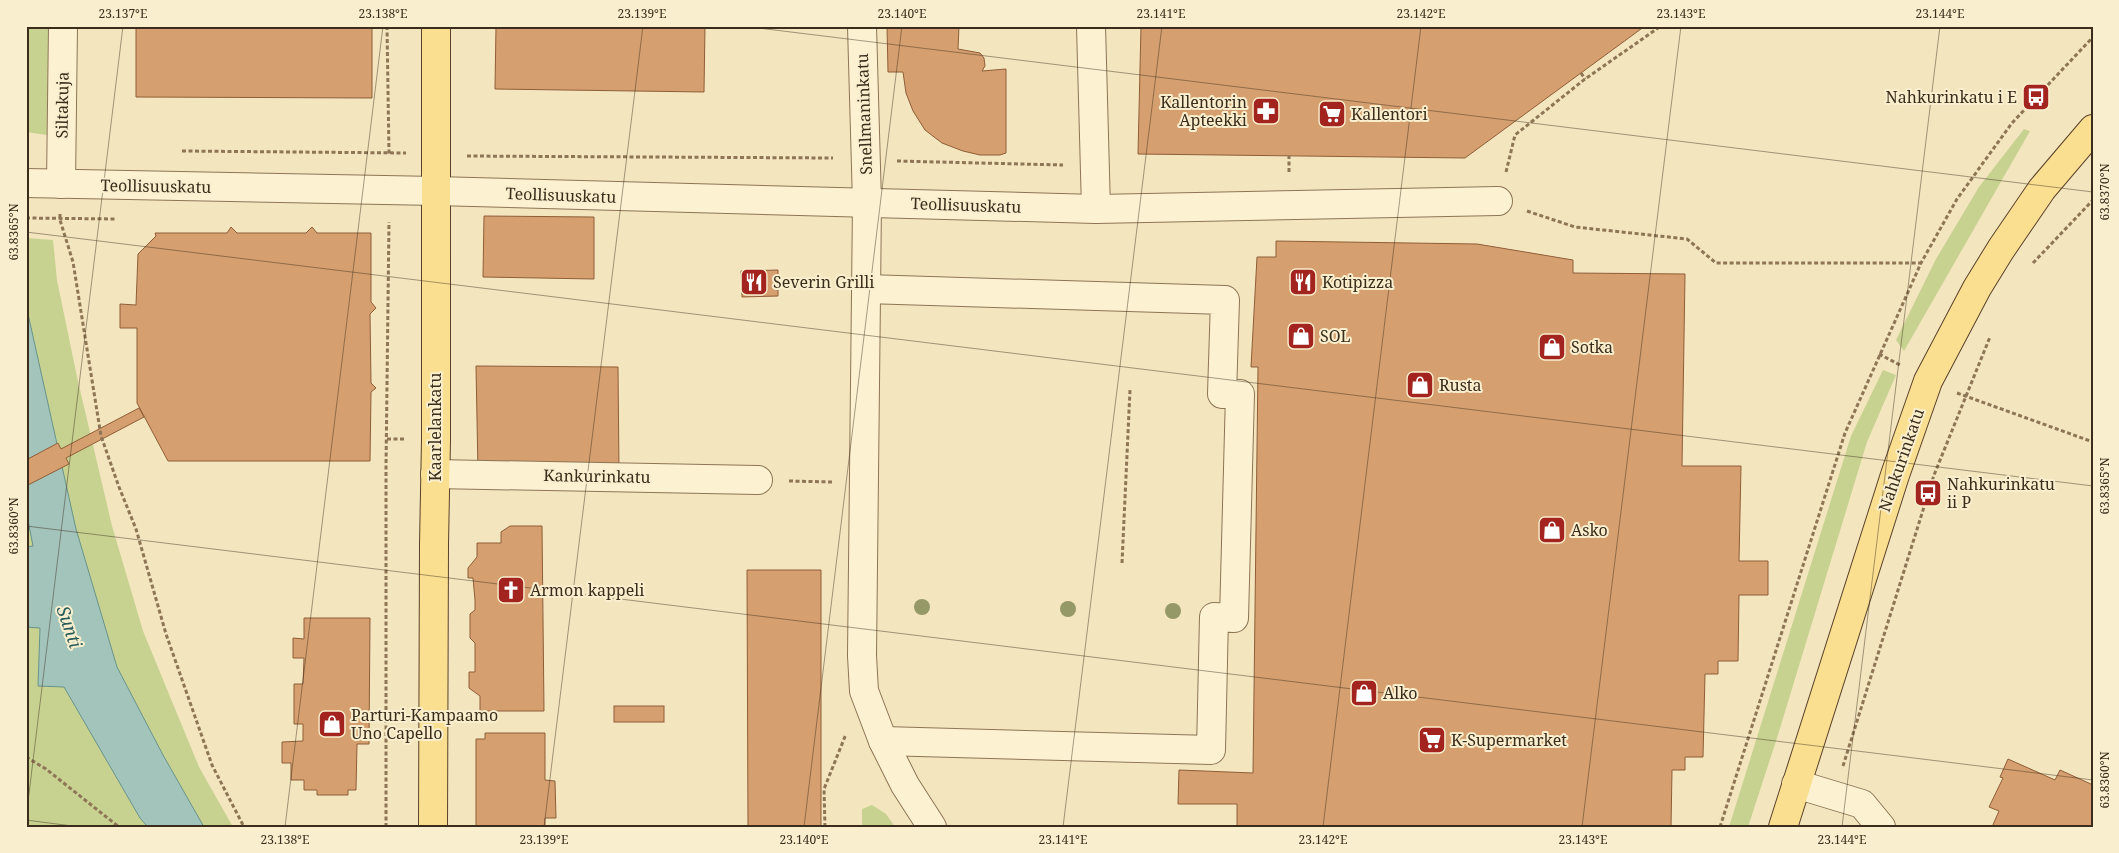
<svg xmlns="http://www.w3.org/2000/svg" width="2119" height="853" font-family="'Noto Serif',serif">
<rect width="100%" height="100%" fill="#f3e5be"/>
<g fill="#c7d291">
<polygon points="26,26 55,26 54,136 26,132"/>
<polygon points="2024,129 2030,131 1904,351 1896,340 1936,259 1979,187"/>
<polygon points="26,238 53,240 57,280 77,377 112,526 143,631 199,767 233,827 26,827"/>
<polygon points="1883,370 1896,375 1867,442 1777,738 1748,827 1729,827 1851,436"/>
<polygon points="872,805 886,814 895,827 862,827 862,809"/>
</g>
<polygon fill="#a2c4bb" stroke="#68938a" points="26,305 76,529 117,667 163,755 204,827 148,827 140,818 64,687 38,686 40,628 26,627 26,547 33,546 26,510"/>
<g fill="#d59f6f" stroke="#8f5e38">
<polygon points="136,26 372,26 372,98 136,97"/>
<polygon points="496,26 705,26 704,92 495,89"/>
<polygon points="887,26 959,26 958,49 980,53 984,58 985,66 982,71 1006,69 1006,153 1000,155 980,155 963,151 942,143 925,130 913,111 906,93 903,72 888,72"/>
<polygon points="1141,26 1645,26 1465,158 1138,154"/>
<polygon points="484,216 594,217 594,279 483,277"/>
<polygon points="231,227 237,233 306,233 312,227 317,233 371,233 371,302 376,308 370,314 371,383 376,388 371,392 370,461 168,461 137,403 137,328 120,328 120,304 136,305 138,254 156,236 155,233 227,233"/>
<polygon points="1276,241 1477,244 1573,260 1573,273 1685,274 1682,466 1741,466 1739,561 1768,561 1768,595 1739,595 1738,661 1718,661 1718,674 1705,674 1703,757 1685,757 1685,770 1672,770 1671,827 1237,827 1237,804 1178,804 1179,770 1253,773 1258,367 1251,367 1257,257 1276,257"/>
<polygon points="778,270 778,296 742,297 741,271"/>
<polygon points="476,366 618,367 619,472 478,472"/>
<polygon points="139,408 144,417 66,458 69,464 26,486 26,460 58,443 61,449"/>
<polygon points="510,526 542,526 544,711 480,711 480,696 469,688 469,672 475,672 475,643 470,638 470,614 475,610 475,600 473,578 468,578 468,568 477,557 477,543 501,543 501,532"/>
<polygon points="747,570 821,570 821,827 748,827"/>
<polygon points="304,618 370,618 369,744 357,744 356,790 348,790 348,795 317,795 317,790 304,790 304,780 291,780 291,763 282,763 282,742 303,741 303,724 294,724 294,684 303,684 304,658 293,658 293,638 304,639"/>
<rect x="614" y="706" width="50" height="16"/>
<polygon points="485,733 545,733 545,780 555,781 556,818 545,818 545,827 476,827 476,739 485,739"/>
<polygon points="2008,759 2055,780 2060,770 2093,785 2093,827 1992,827 1999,811 1989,807 2003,778 2000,777"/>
</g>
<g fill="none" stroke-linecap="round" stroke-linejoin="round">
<g stroke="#8d7555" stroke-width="30">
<g id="minor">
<polyline points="862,26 867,203 862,656 864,691 883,741 905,785 932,827"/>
<polyline points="1091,26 1096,209"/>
<polyline points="26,183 436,191 1096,209 1498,201"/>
<polyline points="61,184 63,26"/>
<polyline points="866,289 1225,300 1222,394 1240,394 1234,618 1214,617 1211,750 883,741"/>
<polyline points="435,474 758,480"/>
<polyline points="1796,784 1862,804 1881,827"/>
</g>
</g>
<g stroke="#5a422a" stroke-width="30">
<g id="major">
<polyline points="433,827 434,544 436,440 436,26"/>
<polyline points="1783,827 1895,475 1928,381 1977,288 2001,249 2042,189 2093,129"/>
</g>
</g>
<g stroke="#8d7555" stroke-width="3" stroke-dasharray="4 2.5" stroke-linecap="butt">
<polyline points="387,26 389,154"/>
<polyline points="1581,73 1585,79"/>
<polyline points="182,151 406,153"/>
<polyline points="467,156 833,158"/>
<polyline points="897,161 1063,165"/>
<polyline points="1289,172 1289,156"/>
<polyline points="1506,172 1515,135 1585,79 1661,26"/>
<polyline points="1527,211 1575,227 1687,239 1716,263 1921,263"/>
<polyline points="60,214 60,220 73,262 101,436 119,487 136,529 166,634 212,765 244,827"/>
<polyline points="26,218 116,219"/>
<polyline points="2033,263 2093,200"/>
<polyline points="1879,354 1900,365"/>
<polyline points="1957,393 2093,442"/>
<polyline points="387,439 404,439"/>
<polyline points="789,481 832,482"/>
<polyline points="1122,563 1130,390"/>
<polyline points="26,757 46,769 119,827"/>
<polyline points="1843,766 1934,475 1990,337"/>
<polyline points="386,827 386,466 389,222"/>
<polyline points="825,827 824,789 846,734"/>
<polyline points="1720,827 1845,433 1921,263 1957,199 2012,123 2093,37"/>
</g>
<use href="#minor" stroke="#fcf2d2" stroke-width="28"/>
<use href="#major" stroke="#fbdf91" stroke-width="28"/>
</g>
<g fill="#959867">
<circle cx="922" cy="607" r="8"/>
<circle cx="1068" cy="609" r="8"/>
<circle cx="1173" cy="611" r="8"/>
</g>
<path fill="none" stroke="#3b2c1b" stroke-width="1" stroke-opacity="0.45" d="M742,26L2093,192M26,232L2093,486M26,526L2093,780M26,818L123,26M26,820L80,827M285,827L383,26M544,827L643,26M804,827L902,26M1063,827L1162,26M1323,827L1421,26M1582,827L1681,26M1842,827L1940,26"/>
<defs>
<g id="bus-square" transform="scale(1.4375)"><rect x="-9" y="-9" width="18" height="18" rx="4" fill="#a3231e" stroke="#f9efce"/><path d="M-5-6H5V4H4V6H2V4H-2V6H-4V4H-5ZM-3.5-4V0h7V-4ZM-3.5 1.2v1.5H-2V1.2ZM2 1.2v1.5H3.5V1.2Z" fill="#fff"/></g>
<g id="pharmacy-square" transform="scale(1.4375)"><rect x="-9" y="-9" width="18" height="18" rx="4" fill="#a3231e" stroke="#f9efce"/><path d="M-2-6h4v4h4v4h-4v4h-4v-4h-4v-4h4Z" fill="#fff"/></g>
<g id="supermarket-square" transform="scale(1.4375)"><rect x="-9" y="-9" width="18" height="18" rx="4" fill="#a3231e" stroke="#f9efce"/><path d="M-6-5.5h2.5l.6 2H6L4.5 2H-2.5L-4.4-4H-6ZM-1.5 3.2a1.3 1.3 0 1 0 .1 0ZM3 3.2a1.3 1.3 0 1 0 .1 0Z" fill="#fff"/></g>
<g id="restaurant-square" transform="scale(1.4375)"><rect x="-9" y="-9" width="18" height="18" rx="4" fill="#a3231e" stroke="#f9efce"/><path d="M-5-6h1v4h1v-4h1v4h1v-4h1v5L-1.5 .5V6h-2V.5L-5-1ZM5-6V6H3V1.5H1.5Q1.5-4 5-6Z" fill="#fff"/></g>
<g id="shop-square" transform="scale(1.4375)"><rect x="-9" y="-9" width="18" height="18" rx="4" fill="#a3231e" stroke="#f9efce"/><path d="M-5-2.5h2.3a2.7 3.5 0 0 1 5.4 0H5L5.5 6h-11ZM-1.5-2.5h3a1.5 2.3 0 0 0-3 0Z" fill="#fff"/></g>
<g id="church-square" transform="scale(1.4375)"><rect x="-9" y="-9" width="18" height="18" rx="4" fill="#a3231e" stroke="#f9efce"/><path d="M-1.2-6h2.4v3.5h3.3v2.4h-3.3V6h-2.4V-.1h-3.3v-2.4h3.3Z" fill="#fff"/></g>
</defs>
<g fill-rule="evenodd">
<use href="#bus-square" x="2036" y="97"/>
<use href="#pharmacy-square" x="1266" y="111"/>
<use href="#supermarket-square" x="1332" y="114"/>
<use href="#restaurant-square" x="754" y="282"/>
<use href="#restaurant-square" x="1303" y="282"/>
<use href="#shop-square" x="1301" y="336"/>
<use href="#shop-square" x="1552" y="347"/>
<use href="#shop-square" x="1420" y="385"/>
<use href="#bus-square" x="1928" y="493"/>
<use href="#shop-square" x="1552" y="530"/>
<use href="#church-square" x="511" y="590"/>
<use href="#shop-square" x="1364" y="693"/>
<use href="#shop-square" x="332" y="724"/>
<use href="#supermarket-square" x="1432" y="740"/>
</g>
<g text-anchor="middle" stroke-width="4" stroke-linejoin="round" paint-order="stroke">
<g font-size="16" fill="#3b2c1b" stroke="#f9efce" text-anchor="start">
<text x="2017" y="103" text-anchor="end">Nahkurinkatu i E</text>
<text x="1247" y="108" text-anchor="end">Kallentorin<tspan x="1247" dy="18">Apteekki</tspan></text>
<text x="1351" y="120">Kallentori</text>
<text x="773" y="288">Severin Grilli</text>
<text x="1322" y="288">Kotipizza</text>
<text x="1320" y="342">SOL</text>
<text x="1571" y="353">Sotka</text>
<text x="1439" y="391">Rusta</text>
<text x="1947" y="490">Nahkurinkatu<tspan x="1947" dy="18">ii P</tspan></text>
<text x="1571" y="536">Asko</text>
<text x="530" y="596">Armon kappeli</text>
<text x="1383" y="699">Alko</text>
<text x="351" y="721">Parturi-Kampaamo<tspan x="351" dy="18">Uno Capello</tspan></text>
<text x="1451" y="746">K-Supermarket</text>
</g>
<g font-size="16" fill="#3b2c1b" stroke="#f9efce">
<text transform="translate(62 105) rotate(-89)" y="6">Siltakuja</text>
<text transform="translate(864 114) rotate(-92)" y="6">Snellmaninkatu</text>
<text transform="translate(156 186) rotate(1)" y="6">Teollisuuskatu</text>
<text transform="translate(561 195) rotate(2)" y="6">Teollisuuskatu</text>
<text transform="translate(966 205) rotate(2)" y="6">Teollisuuskatu</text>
<text transform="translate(435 427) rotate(-90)" y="6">Kaarlelankatu</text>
<text transform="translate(1901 460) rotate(-71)" y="6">Nahkurinkatu</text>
<text transform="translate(597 476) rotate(1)" y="6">Kankurinkatu</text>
</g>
<g font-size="18" font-style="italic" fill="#285c5b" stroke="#f9efce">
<text transform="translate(69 627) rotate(71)" y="6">Sunti</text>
</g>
</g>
<rect width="2119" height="853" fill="none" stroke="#f9efce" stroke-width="55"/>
<rect x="28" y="28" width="2064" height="798" fill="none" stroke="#3b2c1b" stroke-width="2"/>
<g font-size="12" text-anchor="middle" fill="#3b2c1b">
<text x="123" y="18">23.137°E</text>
<text x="383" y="18">23.138°E</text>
<text x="642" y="18">23.139°E</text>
<text x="902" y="18">23.140°E</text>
<text x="1161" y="18">23.141°E</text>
<text x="1421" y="18">23.142°E</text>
<text x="1681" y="18">23.143°E</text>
<text x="1940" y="18">23.144°E</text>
<text transform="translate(2105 192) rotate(-90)" y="4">63.8370°N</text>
<text transform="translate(14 232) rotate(-90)" y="4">63.8365°N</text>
<text transform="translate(2105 486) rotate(-90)" y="4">63.8365°N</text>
<text transform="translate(14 526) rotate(-90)" y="4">63.8360°N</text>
<text transform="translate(2105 780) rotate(-90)" y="4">63.8360°N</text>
<text x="285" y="844">23.138°E</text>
<text x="544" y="844">23.139°E</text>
<text x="804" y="844">23.140°E</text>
<text x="1063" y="844">23.141°E</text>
<text x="1323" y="844">23.142°E</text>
<text x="1583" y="844">23.143°E</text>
<text x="1842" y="844">23.144°E</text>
</g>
</svg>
